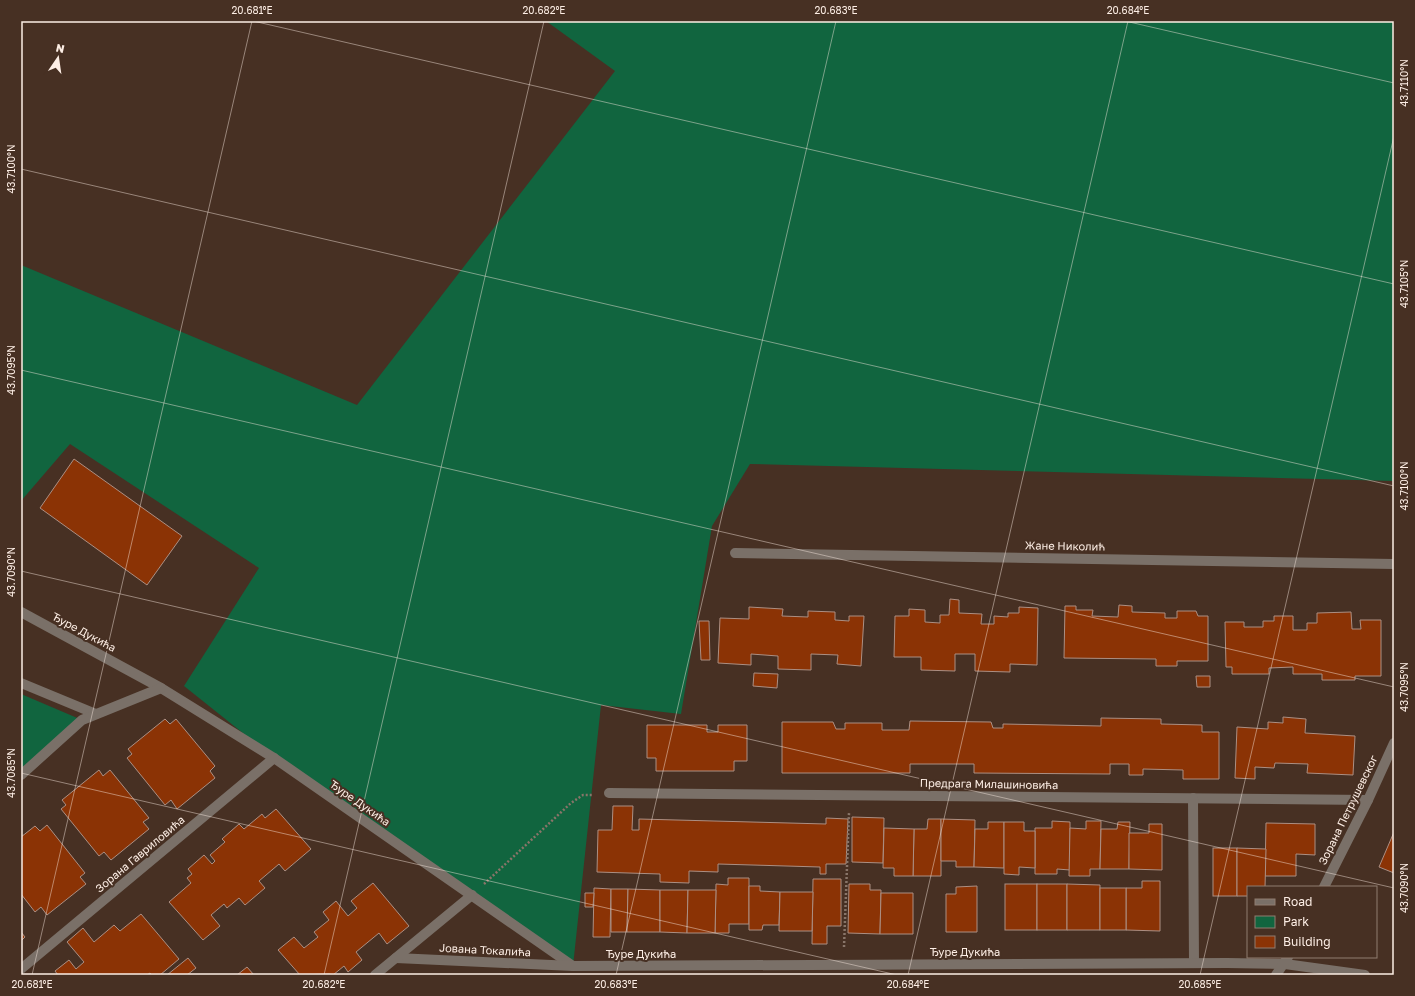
<svg xmlns="http://www.w3.org/2000/svg" width="1415" height="996" font-family="'Golos Text',sans-serif">
<rect width="100%" height="100%" fill="#473023"/>
<g fill="#11653f">
<polygon points="546,21 1394,21 1394,481 750,464 712,526 681,714 601,705 573,966 274,758 184,686 259,568 70,444 21,501 21,265 357,405 615,71"/>
<polygon points="21,694 82,720 21,775"/>
</g>
<g fill="#8b3305" stroke="#ac8f83">
<polygon points="74,459 182,536 147,585 40,508"/>
<polygon points="950,599 959,600 959,613 982,614 981,624 994,624 994,616 1008,617 1008,613 1019,613 1019,607 1038,608 1037,665 1010,664 1010,672 975,671 975,654 955,654 955,671 921,670 921,657 894,657 895,616 909,616 909,609 925,610 925,622 940,623 940,615 949,615"/>
<polygon points="1119,605 1132,606 1132,612 1165,613 1165,618 1177,618 1177,611 1196,611 1198,616 1208,616 1208,661 1177,661 1177,666 1156,666 1156,659 1064,658 1065,606 1076,606 1076,610 1093,610 1092,616 1118,617"/>
<polygon points="749,607 783,609 782,616 808,617 808,611 835,612 835,620 849,621 849,616 864,616 861,666 837,664 838,655 811,654 811,670 778,669 778,656 751,654 751,665 718,663 720,618 749,619"/>
<polygon points="1351,612 1352,629 1361,629 1360,620 1381,620 1381,676 1355,676 1355,680 1322,680 1322,674 1293,674 1293,667 1269,668 1269,674 1232,674 1232,667 1226,667 1225,622 1244,622 1244,627 1263,627 1263,621 1274,621 1274,616 1293,616 1293,630 1307,630 1307,623 1317,623 1317,613"/>
<polygon points="699,621 709,621 710,660 701,660"/>
<polygon points="754,673 778,674 777,688 753,686"/>
<polygon points="1196,676 1210,676 1210,687 1197,687"/>
<polygon points="1283,717 1306,719 1305,733 1355,736 1353,775 1307,773 1308,764 1275,763 1274,768 1255,767 1255,779 1235,778 1237,727 1268,729 1268,722 1283,723"/>
<polygon points="1101,718 1161,719 1161,724 1202,725 1202,732 1219,732 1219,779 1183,779 1183,770 1143,769 1143,775 1129,775 1129,764 1110,764 1110,774 974,773 974,764 910,764 910,773 782,773 782,722 833,722 836,729 845,729 845,723 882,723 882,730 909,730 910,721 991,722 993,728 1003,728 1003,724 1101,726"/>
<polygon points="165,719 170,724 176,719 215,766 210,771 215,778 177,809 171,800 165,805 127,758 132,754 128,749"/>
<polygon points="647,725 707,725 707,732 718,732 718,725 747,725 747,761 734,761 734,771 656,771 656,758 647,758"/>
<polygon points="99,770 103,776 110,770 149,818 143,822 149,829 111,860 104,852 99,856 61,809 66,805 62,800"/>
<polygon points="613,806 633,806 632,830 639,830 639,819 826,824 826,818 848,819 846,864 826,864 826,874 820,874 820,867 718,864 718,872 689,871 689,883 660,882 660,874 597,872 598,830 612,830"/>
<polygon points="276,809 311,849 285,871 279,864 259,881 265,888 245,905 239,898 227,908 224,904 211,915 220,926 203,940 169,902 191,883 187,878 192,874 188,869 204,855 212,864 215,861 210,855 225,842 222,839 239,824 244,829 262,814 265,818"/>
<polygon points="852,817 884,818 883,863 852,862"/>
<polygon points="928,819 941,819 941,876 913,876 914,829 927,829"/>
<polygon points="941,819 975,820 974,867 956,867 956,861 941,861"/>
<polygon points="1052,821 1070,822 1070,870 1057,869 1057,874 1035,874 1035,828 1052,828"/>
<polygon points="1086,821 1101,821 1100,869 1090,869 1090,876 1069,876 1070,828 1086,829"/>
<polygon points="988,822 1004,822 1004,868 974,867 975,829 988,829"/>
<polygon points="1004,822 1024,822 1024,831 1035,831 1035,868 1019,867 1019,875 1004,874"/>
<polygon points="1118,822 1130,822 1129,869 1100,869 1101,829 1117,829"/>
<polygon points="1266,823 1315,824 1315,855 1296,854 1296,876 1265,876"/>
<polygon points="1149,824 1162,824 1162,870 1129,869 1129,833 1149,833"/>
<polygon points="47,825 85,873 80,877 86,884 47,915 41,907 35,912 21,894 21,837 35,826 40,831"/>
<polygon points="884,828 914,829 913,876 894,876 894,868 883,868"/>
<polygon points="1394,832 1394,873 1379,867"/>
<rect x="1213" y="848" width="24" height="48"/>
<polygon points="1237,848 1266,849 1265,887 1248,887 1248,896 1237,896"/>
<polygon points="728,878 749,878 749,924 729,924 729,933 715,933 716,884 728,885"/>
<polygon points="813,879 841,879 841,926 827,926 827,944 812,944"/>
<polygon points="1142,881 1160,881 1160,931 1126,930 1126,888 1142,888"/>
<polygon points="373,883 409,926 387,944 379,933 356,952 362,960 348,972 344,966 333,975 329,974 300,975 278,950 294,937 304,948 318,937 314,932 329,920 323,912 336,901 348,916 357,908 351,901"/>
<polygon points="849,884 870,884 870,890 881,890 880,934 848,933"/>
<rect x="1005" y="884" width="32" height="46"/>
<rect x="1037" y="884" width="30" height="46"/>
<polygon points="1067,884 1100,885 1100,930 1067,930"/>
<polygon points="749,886 760,886 760,891 780,892 779,925 763,925 762,930 749,930"/>
<polygon points="977,886 977,932 946,932 946,894 956,894 956,887"/>
<polygon points="594,888 611,889 610,937 593,937"/>
<rect x="1100" y="888" width="26" height="42"/>
<polygon points="611,889 628,889 627,932 611,932"/>
<polygon points="628,889 660,890 660,932 627,932"/>
<polygon points="660,890 688,890 687,933 660,932"/>
<polygon points="688,890 716,890 715,933 687,933"/>
<polygon points="780,892 813,892 812,931 779,931"/>
<polygon points="585,893 594,893 593,907 585,907"/>
<polygon points="881,893 913,893 913,934 880,934"/>
<polygon points="141,914 179,959 160,975 152,975 150,973 147,975 58,975 55,971 69,960 76,969 84,962 67,942 83,928 94,942 114,925 120,931"/>
<polygon points="21,932 25,937 21,941"/>
<polygon points="188,958 196,968 187,975 167,975"/>
<polygon points="247,967 254,975 237,975"/>
</g>
<g fill="none" stroke-linecap="round" stroke-linejoin="round">
<g stroke="#897569" stroke-width="2.5" stroke-dasharray="2 2" stroke-linecap="butt">
<polyline points="484,884 571,803 583,795 593,795"/>
<polyline points="844,947 849,813"/>
</g>
<polyline stroke="#7a7068" stroke-width="10" points="21,683 96,714"/>
<g stroke="#7a7068" stroke-width="10">
<polyline points="735,553 1394,564"/>
<polyline points="21,612 161,688 274,758 573,966"/>
<polyline points="21,775 82,720 161,688"/>
<polyline points="609,793 1368,800"/>
<polyline points="1193,798 1194,963"/>
<polyline points="1324,887 1368,800 1394,743"/>
<polyline points="396,958 573,966 1227,963 1285,964 1365,975"/>
<polyline points="21,969 274,758"/>
<polyline points="375,975 472,895"/>
<polyline points="1276,975 1288,957"/>
</g>
</g>
<path fill="none" stroke="#fdeee5" stroke-width="1" stroke-opacity="0.45" d="M253,21L1394,284M1125,21L1394,83M21,169L1394,486M21,370L1394,687M21,571L1394,888M21,773L897,975M21,974L25,975M32,975L252,21M324,975L544,21M616,975L836,21M908,975L1128,21M1200,975L1394,136"/>
<g text-anchor="middle" stroke-width="4" stroke-linejoin="round" paint-order="stroke">
<g font-size="11" fill="#fdeee5" stroke="#473023">
<text transform="translate(1065 546) rotate(1)" y="4">Жане Николић</text>
<text transform="translate(84 632) rotate(28)" y="4">Ђуре Дукића</text>
<text transform="translate(989 784) rotate(1)" y="4">Предрага Милашиновића</text>
<text transform="translate(360 803) rotate(35)" y="4">Ђуре Дукића</text>
<text transform="translate(1348 810) rotate(-64)" y="4">Зорана Петрушевског</text>
<text transform="translate(140 854) rotate(-40)" y="4">Зорана Гавриловића</text>
<text transform="translate(485 950) rotate(3)" y="4">Јована Токалића</text>
<text x="965" y="956">Ђуре Дукића</text>
<text x="641" y="958">Ђуре Дукића</text>
</g>
</g>
<rect width="1415" height="996" fill="none" stroke="#473023" stroke-width="44"/>
<rect x="1247" y="886" width="130" height="72" fill="#473023" stroke="#907c71"/>
<rect x="1255" y="899" width="20" height="6" fill="#7a7068" stroke="#907c71"/>
<text x="1283" y="906" font-size="12" fill="#fdeee5">Road</text>
<rect x="1255" y="916" width="20" height="12" fill="#11653f" stroke="#907c71"/>
<text x="1283" y="926" font-size="12" fill="#fdeee5">Park</text>
<rect x="1255" y="936" width="20" height="12" fill="#8b3305" stroke="#907c71"/>
<text x="1283" y="946" font-size="12" fill="#fdeee5">Building</text>
<g transform="translate(58 58) rotate(13)" stroke="#473023" stroke-width="3" paint-order="stroke">
<path d="M0-3L7 15L0 10L-7 15Z" fill="#fdeee5"/>
<text y="-6" font-size="11" font-weight="bold" text-anchor="middle" fill="#fdeee5">N</text>
</g>
<rect x="22" y="22" width="1371" height="952" fill="none" stroke="#fdeee5" stroke-width="1.5"/>
<g font-size="10" text-anchor="middle" fill="#fdeee5">
<text x="252" y="14">20.681°E</text>
<text x="544" y="14">20.682°E</text>
<text x="836" y="14">20.683°E</text>
<text x="1128" y="14">20.684°E</text>
<text transform="translate(1404 83) rotate(-90)" y="4">43.7110°N</text>
<text transform="translate(11 169) rotate(-90)" y="4">43.7100°N</text>
<text transform="translate(1404 284) rotate(-90)" y="4">43.7105°N</text>
<text transform="translate(11 370) rotate(-90)" y="4">43.7095°N</text>
<text transform="translate(1404 486) rotate(-90)" y="4">43.7100°N</text>
<text transform="translate(11 572) rotate(-90)" y="4">43.7090°N</text>
<text transform="translate(1404 687) rotate(-90)" y="4">43.7095°N</text>
<text transform="translate(11 773) rotate(-90)" y="4">43.7085°N</text>
<text transform="translate(1404 888) rotate(-90)" y="4">43.7090°N</text>
<text x="32" y="988">20.681°E</text>
<text x="324" y="988">20.682°E</text>
<text x="616" y="988">20.683°E</text>
<text x="908" y="988">20.684°E</text>
<text x="1200" y="988">20.685°E</text>
</g>
</svg>
